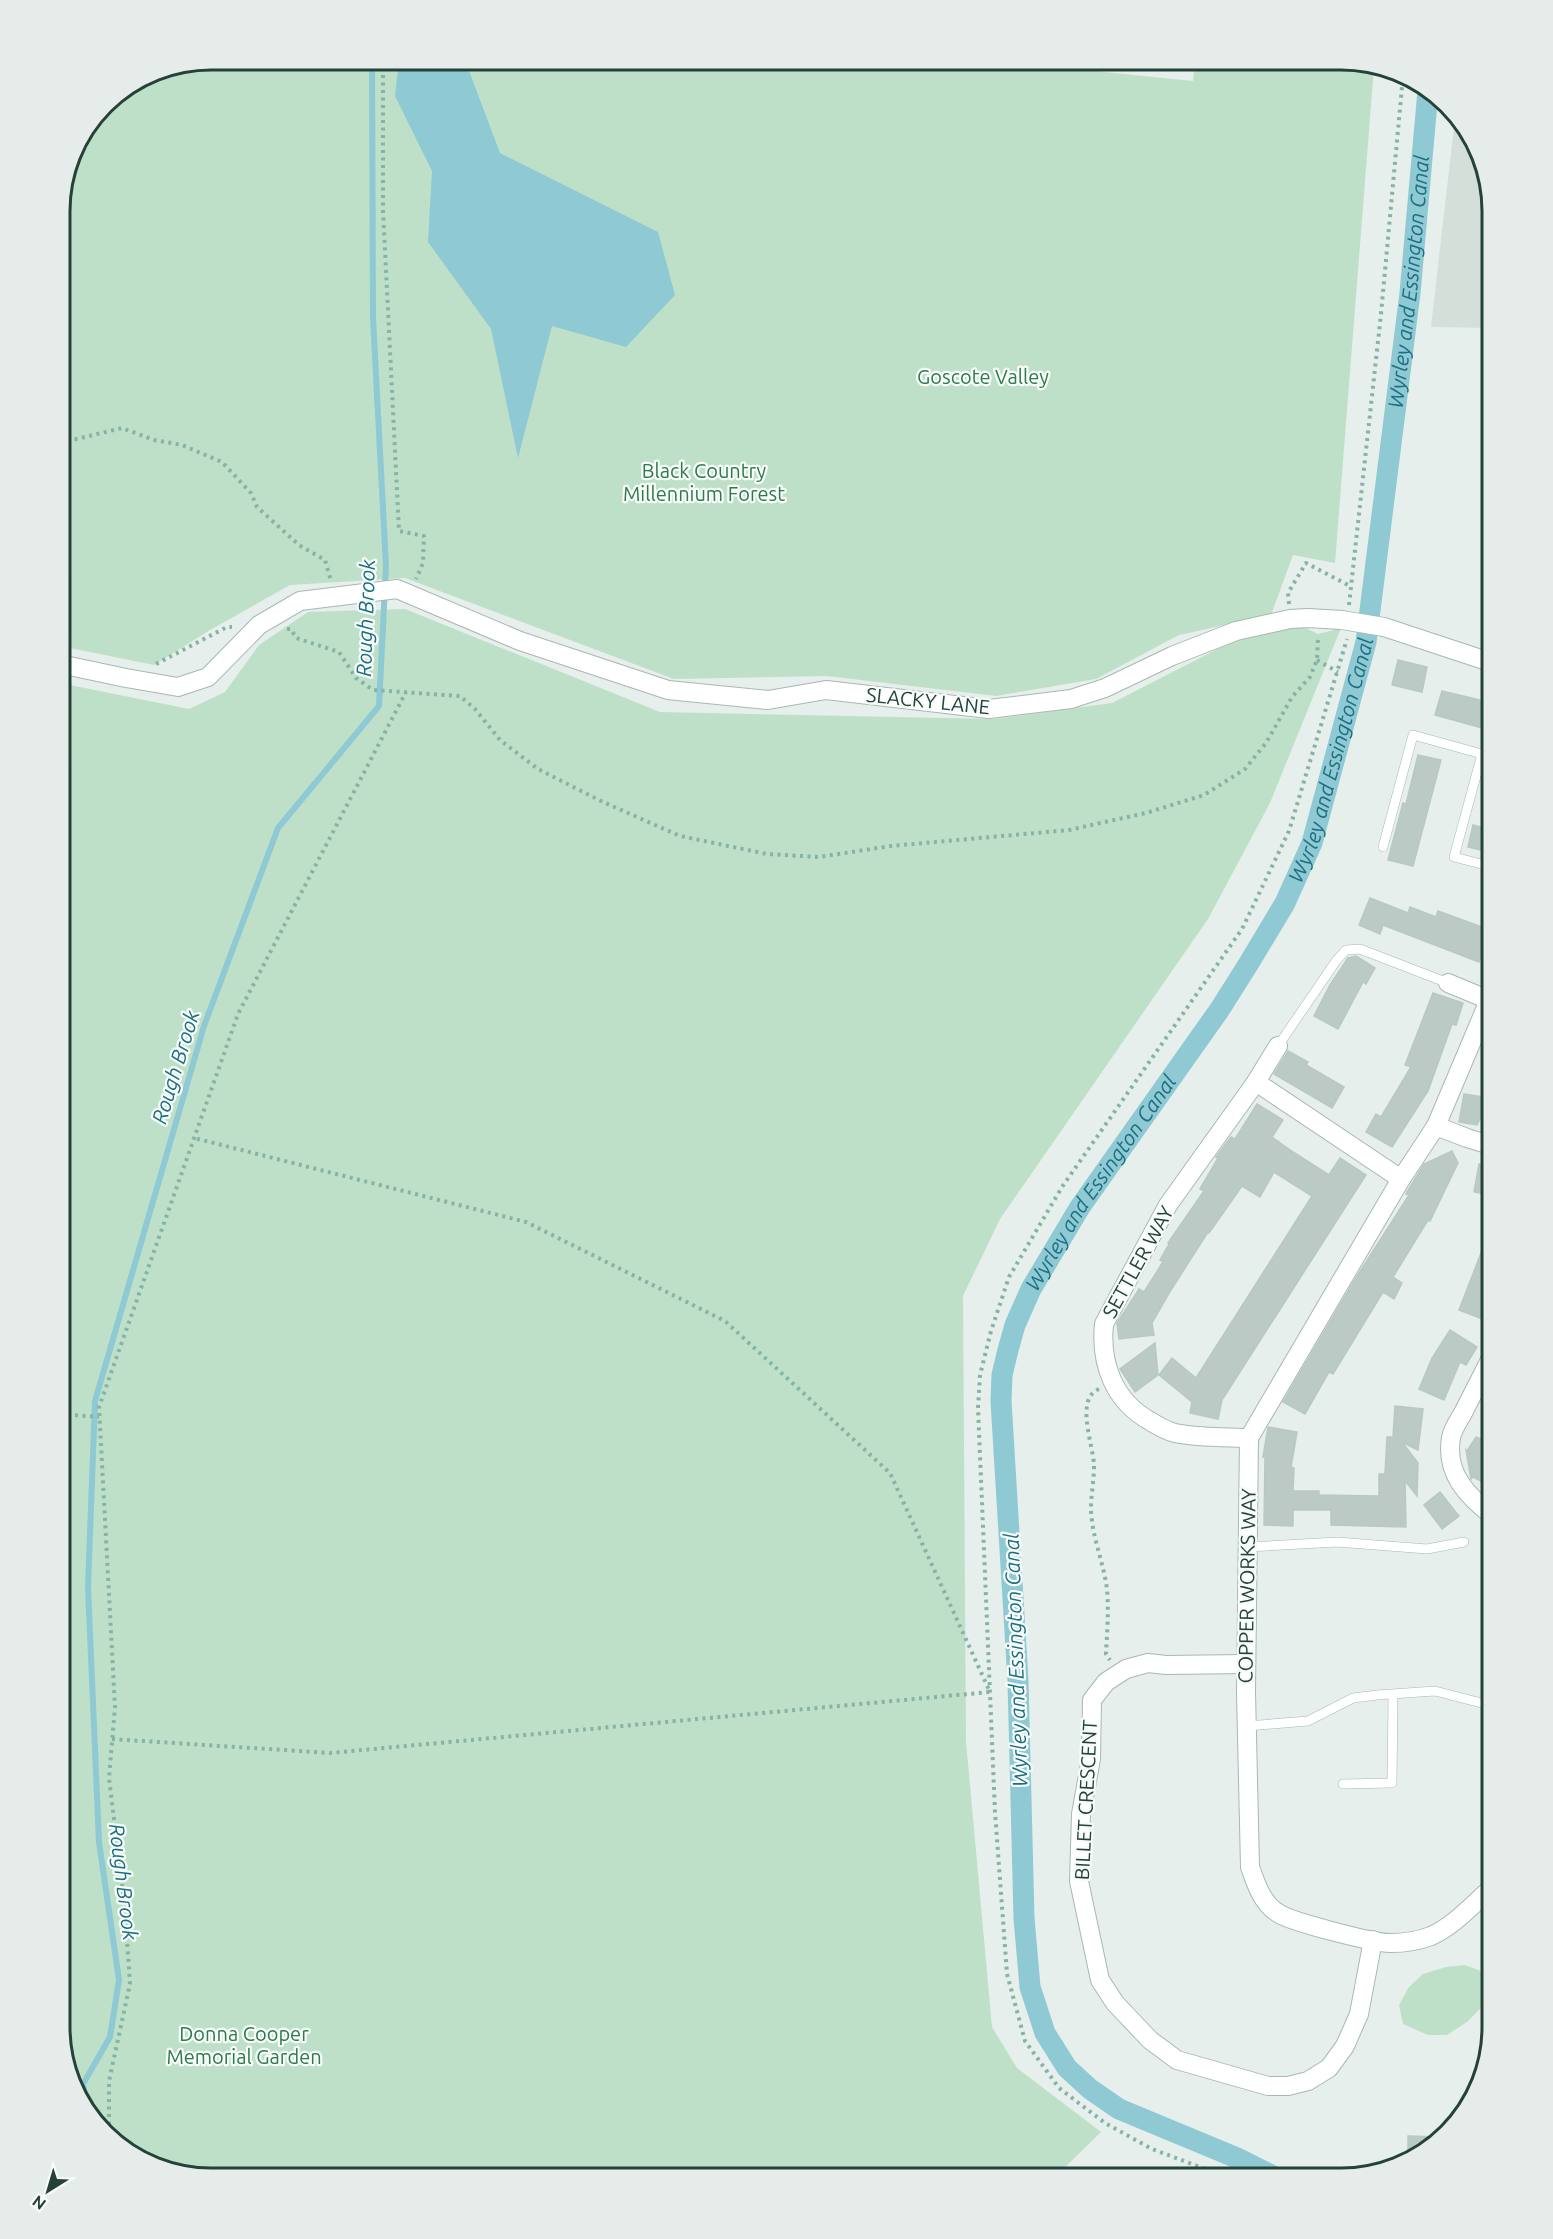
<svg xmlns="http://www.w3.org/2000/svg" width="1553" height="2239" font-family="Ubuntu,sans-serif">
<rect width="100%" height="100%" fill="#e6efeb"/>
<polygon fill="#d4dfda" points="1455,118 1473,136 1493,212 1493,328 1431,327"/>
<g fill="#bfe0c8">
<polygon points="212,60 986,60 1193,81 1195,60 1351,60 1374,67 1335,563 1293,555 1271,615 1179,635 1096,679 996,696 827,676 674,679 405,578 290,585 210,630 154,665 60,646 60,202 72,153 105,104 154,71"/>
<polygon points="405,609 660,712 993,719 1112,703 1243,636 1304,627 1318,634 1341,628 1270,803 1208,919 1000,1219 963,1296 966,1741 992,2027 1017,2068 1101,2132 1053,2179 202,2179 136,2158 88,2111 85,2093 85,2108 80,2103 60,2027 60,683 189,709 225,692 259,645 308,612"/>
<polygon points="1465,1965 1481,1971 1488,1985 1485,2004 1467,2022 1447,2035 1428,2035 1403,2024 1399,2005 1409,1987 1423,1974 1446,1967"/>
</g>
<polygon fill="#8ec9d4" points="399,60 465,60 500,153 658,232 675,295 626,347 552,326 518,458 491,329 428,242 432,171 395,96"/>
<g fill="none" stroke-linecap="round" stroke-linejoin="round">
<polyline stroke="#8ec9d4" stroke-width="6" points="88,2111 83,2084 110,2037 119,1980 99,1842 88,1587 95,1401 204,1026 278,828 379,706 386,566 373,318 372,60"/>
<path stroke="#8ec9d4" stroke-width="21" id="s1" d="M1279,2179L1237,2158L1119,2109L1090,2089L1067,2068L1045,2033L1030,1987L1024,1918L1018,1681L1001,1401L1002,1375L1008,1350L1015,1325L1031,1289L1080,1207L1220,1009L1249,963L1285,903L1312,843L1366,642L1410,293L1428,91"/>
</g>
<g fill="#bbcac4" stroke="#b8c9c2" stroke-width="1.5">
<polygon points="1398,660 1427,667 1422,692 1392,685"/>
<polygon points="1442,691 1493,703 1493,731 1435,715"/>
<polygon points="1418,755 1441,760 1413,866 1388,860 1403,803 1406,804"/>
<polygon points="1473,825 1493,830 1493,853 1468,847"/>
<polygon points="1370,898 1408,913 1410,907 1436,917 1438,911 1490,930 1479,962 1383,925 1380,934 1359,925"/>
<polygon points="1356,956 1375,968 1366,984 1363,982 1338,1029 1314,1016 1330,985 1348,958"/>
<polygon points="1433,993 1463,1003 1456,1025 1452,1024 1428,1091 1392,1147 1366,1132 1376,1114 1381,1117 1411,1067 1405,1065"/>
<polygon points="1288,1051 1308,1062 1306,1065 1344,1087 1332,1108 1274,1074"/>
<polygon points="1464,1094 1490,1098 1477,1125 1459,1122"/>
<polygon points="1257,1104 1283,1120 1272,1137 1293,1152 1329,1175 1340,1158 1366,1175 1222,1400 1218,1419 1190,1413 1192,1402 1159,1375 1172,1358 1196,1378 1312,1196 1274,1172 1260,1197 1242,1186 1209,1233 1208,1232 1171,1290 1152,1323 1154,1335 1119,1339 1117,1323 1139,1289 1144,1292 1163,1262 1160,1260 1169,1244 1168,1243 1204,1191 1200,1189 1218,1158 1216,1157 1231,1137 1235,1139"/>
<polygon points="1452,1151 1458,1163 1430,1221 1428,1220 1393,1277 1402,1283 1394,1299 1383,1292 1333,1374 1329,1372 1305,1414 1283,1402 1357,1276 1409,1195 1406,1194 1408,1190 1424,1164"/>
<polygon points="1479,1164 1493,1166 1493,1195 1474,1192"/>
<polygon points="1493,1222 1493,1298 1485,1320 1459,1310"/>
<polygon points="1450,1330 1477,1347 1466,1365 1460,1362 1444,1400 1419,1389 1432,1358"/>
<polygon points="1155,1343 1158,1375 1135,1392 1120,1369"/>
<polygon points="1395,1406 1423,1409 1418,1450 1402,1442 1418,1463 1417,1496 1405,1481 1406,1527 1331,1525 1331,1510 1293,1510 1293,1526 1264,1525 1265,1457 1263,1457 1268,1427 1297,1432 1291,1467 1294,1468 1293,1491 1319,1491 1319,1495 1379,1496 1379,1474 1385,1474 1387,1437 1393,1437"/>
<polygon points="1476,1437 1493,1444 1483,1461 1493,1467 1493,1487 1473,1477 1471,1479 1466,1450 1467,1451"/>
<polygon points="1440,1492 1459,1516 1442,1529 1424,1505"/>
<polygon points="1408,2136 1439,2137 1417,2159 1408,2161"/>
</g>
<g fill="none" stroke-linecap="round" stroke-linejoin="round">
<g stroke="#a8b8b2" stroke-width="10">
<g id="service">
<polyline points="1141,60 1161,62 1164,60"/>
<polyline points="1482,754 1454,857 1493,867"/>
<polyline points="1383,847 1413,735 1493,757"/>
<polyline points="1278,1046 1336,961 1346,950 1360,949 1448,983"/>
<polyline points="1248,1547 1337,1542 1427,1549 1464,1542"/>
<polyline points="1247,1726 1308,1721 1353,1698 1377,1695 1435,1691 1493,1706"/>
<polyline points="1343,1784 1392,1783 1393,1695"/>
</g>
</g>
<g stroke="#a8b8b2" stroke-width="20">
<g id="minor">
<polyline points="1448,983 1489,1000"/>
<polyline points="1256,1082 1401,1179"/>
<polyline points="1436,1126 1493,991"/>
<path d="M1249,1438C1225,1437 1199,1438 1175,1433C1167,1431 1158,1426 1150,1421C1114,1401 1100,1364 1104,1324L1168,1205L1256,1082L1278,1046"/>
<path d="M1493,1516C1467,1496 1445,1473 1451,1438C1452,1430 1459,1420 1463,1413C1473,1393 1483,1374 1493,1354"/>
<polyline points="1246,1664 1166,1665 1148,1663 1126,1669 1106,1682 1092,1700 1091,1759 1081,1814 1079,1881 1100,1980 1115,2003 1150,2040 1177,2060 1268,2086 1288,2086 1308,2081 1329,2068 1345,2046 1359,2014 1373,1940"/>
<path d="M1493,1887C1474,1903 1454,1926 1431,1936C1418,1941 1403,1943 1390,1943C1374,1943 1291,1922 1278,1913C1262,1903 1256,1884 1250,1867L1246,1692L1249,1438L1401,1179L1436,1126L1467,1138L1493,1146"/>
</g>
</g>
<g stroke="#a8b8b2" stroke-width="20">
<g id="tertiary">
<polyline points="1384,627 1493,663"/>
<polyline points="60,664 126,678 178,687 208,677 259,625 300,601 397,589 520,641 668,690 768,700 826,690 989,709 1071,699 1105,688 1172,656 1236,631 1290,619 1308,618 1342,620"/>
</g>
</g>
<g stroke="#86b3a5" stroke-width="4" stroke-dasharray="3 4.5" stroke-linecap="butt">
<polyline points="383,60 383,210 399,531 424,536 423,563 416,579"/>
<polyline points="60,443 122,428 154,440 182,445 222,462 251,493 257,507 299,545 325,560 331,581"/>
<polyline points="1289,604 1288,593 1306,563 1350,586"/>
<polyline points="1349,605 1381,314 1403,76"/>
<polyline points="287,629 291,629 296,638 339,652 356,678 373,690 460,696 475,709 500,740 538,769 603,802 680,836 767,854 819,857 891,846 1069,830 1146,813 1204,795 1245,769 1266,743 1292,697 1310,677 1317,660 1318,637"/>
<polyline points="1317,660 1338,672"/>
<polyline points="156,664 227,627 232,627"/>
<path d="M1099,1389C1074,1399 1094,1447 1094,1466C1094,1485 1089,1502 1092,1521C1095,1544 1104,1566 1107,1589C1109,1610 1107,1633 1106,1654L1110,1660"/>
<polyline points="60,1414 99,1417"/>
<polyline points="112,1739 330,1753 990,1692 890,1473 725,1321 526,1222 194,1138"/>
<polyline points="109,2132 109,2081 130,1984 125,1910 109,1778 115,1707 99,1407 238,1014 406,692"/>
<polyline points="1225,2179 1216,2173 1152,2149 1105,2123 1059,2088 1025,2041 1007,1974 995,1812 978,1408 980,1375 991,1331 1009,1277 1062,1187 1242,929 1289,831 1347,639"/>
</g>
<use href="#service" stroke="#fff" stroke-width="9"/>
<use href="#minor" stroke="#fff" stroke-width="18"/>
<use href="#tertiary" stroke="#fff" stroke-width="18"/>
<g stroke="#a8b8b2" stroke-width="20" stroke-linecap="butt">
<polyline id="tertiary-bridge" points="1342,620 1384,627"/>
</g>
<use href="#tertiary-bridge" stroke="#fff" stroke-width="18"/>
</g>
<g text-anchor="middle" stroke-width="4.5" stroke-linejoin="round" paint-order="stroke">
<g font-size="20" fill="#2d7a4b" stroke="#f7fbf9">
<text x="983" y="384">Goscote Valley</text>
<text x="704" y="478">Black Country<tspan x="704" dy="23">Millennium Forest</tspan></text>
<text x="244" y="2041">Donna Cooper<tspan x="244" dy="23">Memorial Garden</tspan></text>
</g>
<g font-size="20" fill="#24423a" stroke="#f7fbf9">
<text transform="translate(928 701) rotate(6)" y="7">SLACKY LANE</text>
<text transform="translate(1138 1262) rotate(-61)" y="7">SETTLER WAY</text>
<text transform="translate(1247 1586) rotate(-89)" y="7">COPPER WORKS WAY</text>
<text transform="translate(1086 1800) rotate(-87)" y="7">BILLET CRESCENT</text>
</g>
<g font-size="21" font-style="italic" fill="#1c6f80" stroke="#f7fbf9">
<text dy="7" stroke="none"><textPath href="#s1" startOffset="2134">Wyrley and Essington Canal</textPath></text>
<text transform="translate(366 618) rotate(-88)" y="7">Rough Brook</text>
<text dy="7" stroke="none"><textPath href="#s1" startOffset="1648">Wyrley and Essington Canal</textPath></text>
<text transform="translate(176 1067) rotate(-73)" y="7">Rough Brook</text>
<text dy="7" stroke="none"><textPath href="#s1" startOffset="1162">Wyrley and Essington Canal</textPath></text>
<text transform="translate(1016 1660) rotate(-92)" y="7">Wyrley and Essington Canal</text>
<text transform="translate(123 1882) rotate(83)" y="7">Rough Brook</text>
</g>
</g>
<path d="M0 0H1553V2239H0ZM211 70H1341A141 141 0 0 1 1482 211V2027A141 141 0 0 1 1341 2168H211A141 141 0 0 1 70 2027V211A141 141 0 0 1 211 70Z" fill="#e6ecea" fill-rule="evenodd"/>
<path fill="none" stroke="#24423a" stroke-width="3" d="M211 70H1341A141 141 0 0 1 1482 211V2027A141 141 0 0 1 1341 2168H211A141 141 0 0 1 70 2027V211A141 141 0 0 1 211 70Z"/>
<g transform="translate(48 2191) rotate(217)" stroke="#f7fbf9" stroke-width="4.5" paint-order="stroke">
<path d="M0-4.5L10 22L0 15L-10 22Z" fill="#24423a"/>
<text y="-9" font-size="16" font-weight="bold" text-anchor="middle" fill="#24423a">N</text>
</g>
</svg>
